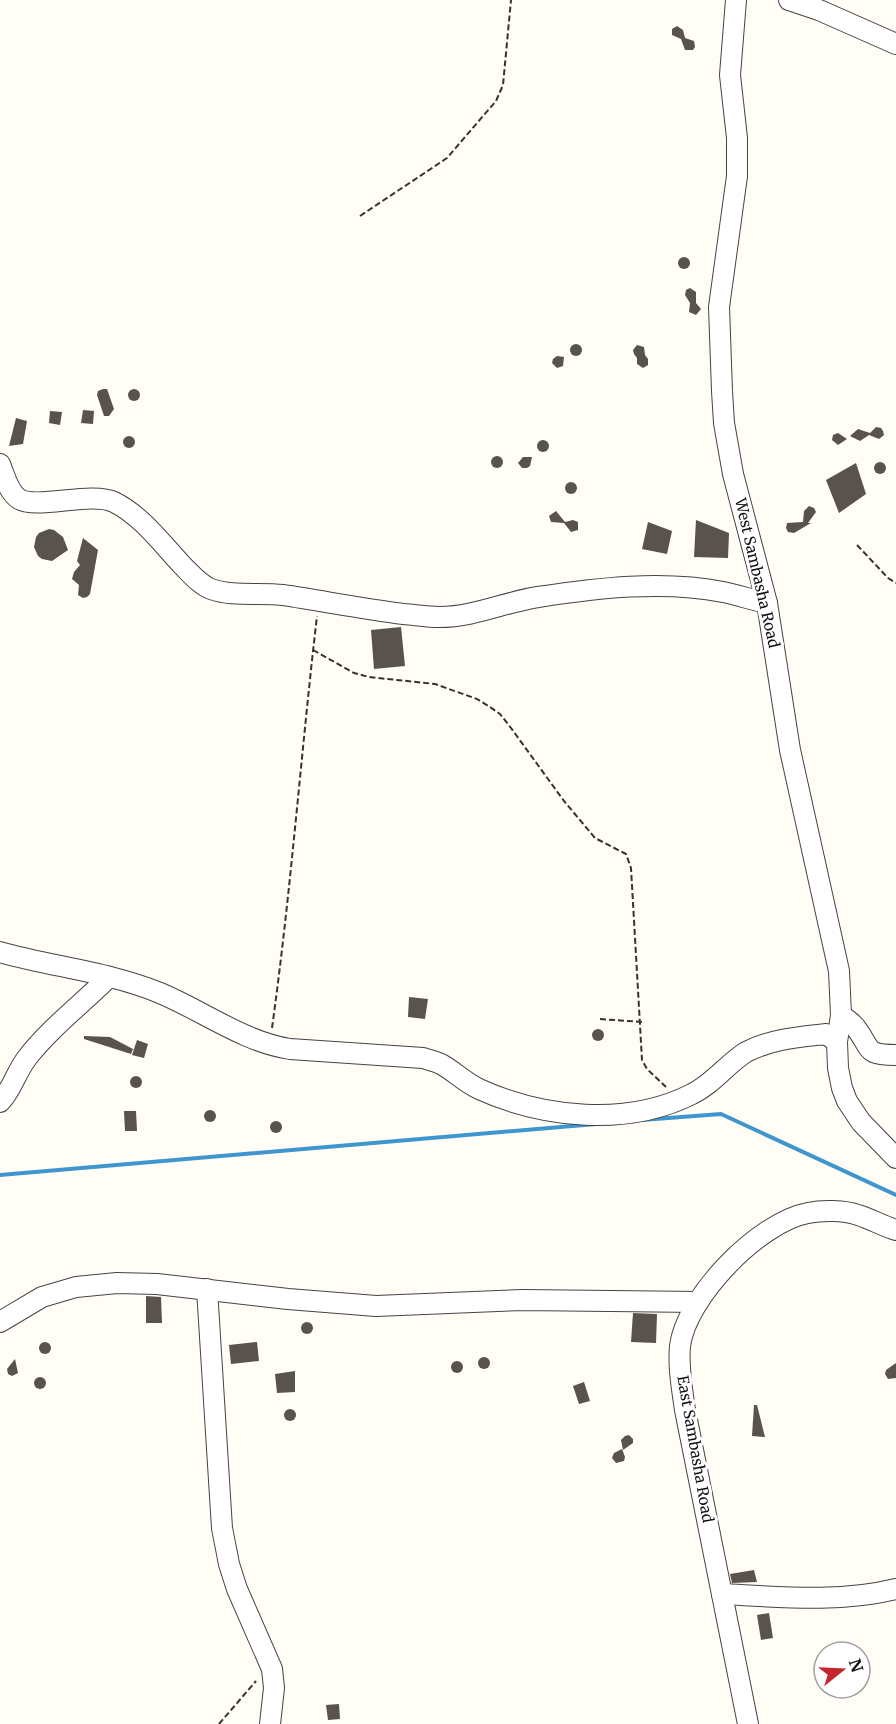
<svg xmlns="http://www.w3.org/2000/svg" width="896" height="1724" font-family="Merriweather,serif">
<rect width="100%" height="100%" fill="#fffdf5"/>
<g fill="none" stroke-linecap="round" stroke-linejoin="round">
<g stroke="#3f96cf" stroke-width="4">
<polyline points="642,1120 721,1114 896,1195"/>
<polyline points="0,1175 596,1124"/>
</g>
</g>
<g fill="#5a524d">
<polygon points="677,26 683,30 685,38 694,41 695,47 693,50 685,50 681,39 672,35 672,29"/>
<circle cx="684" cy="263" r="6"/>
<polygon points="690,288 696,292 696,303 701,309 696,315 689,312 690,303 685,295 686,290"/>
<circle cx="576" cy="350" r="6"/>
<polygon points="637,345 644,347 645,355 648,359 648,365 643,368 637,364 637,358 634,354 633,350"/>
<polygon points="557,356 564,357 563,366 557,368 552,363 553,359"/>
<circle cx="134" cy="395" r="6"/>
<polygon points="103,389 107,389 114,409 109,416 104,416 97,395 98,391"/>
<polygon points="83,410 94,411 93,424 81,423"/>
<polygon points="50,411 62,412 60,425 49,423"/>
<polygon points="16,418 27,421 23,444 9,446"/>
<polygon points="876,427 881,428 883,431 884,435 879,439 869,435 860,441 850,436 858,429 870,433"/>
<polygon points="838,433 847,439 838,445 832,440 833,435"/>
<circle cx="129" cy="442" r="6"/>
<circle cx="543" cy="446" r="6"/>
<circle cx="497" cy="462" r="6"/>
<polygon points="523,457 532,457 530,466 527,468 522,468 518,463"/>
<circle cx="880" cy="468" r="6"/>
<polygon points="856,463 866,494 839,513 826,480"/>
<circle cx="571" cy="488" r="6"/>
<polygon points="809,506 814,508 816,512 808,523 811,523 794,533 788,532 786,528 787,523 803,522 804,511"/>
<polygon points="556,511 565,522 573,520 578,522 578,530 571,532 564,523 551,522 549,516"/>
<polygon points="696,520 729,533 728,558 694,557"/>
<polygon points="648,522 672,531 667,554 642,549"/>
<polygon points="49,529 54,530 63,537 68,550 52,561 42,559 38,556 34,547 36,537 39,533"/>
<polygon points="83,538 98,550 90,594 87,597 83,598 78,595 79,585 72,579 74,572 80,565 77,561"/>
<polygon points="401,627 405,666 374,669 371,630"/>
<polygon points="409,997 428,999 425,1019 408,1017"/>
<circle cx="598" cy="1035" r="6"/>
<polygon points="84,1036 110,1037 133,1049 131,1054 84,1039"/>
<polygon points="137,1040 148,1044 144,1058 132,1055"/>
<circle cx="136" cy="1082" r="6"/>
<circle cx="210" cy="1116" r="6"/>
<polygon points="124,1111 136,1111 137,1131 125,1131"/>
<circle cx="276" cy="1127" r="6"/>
<polygon points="146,1296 161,1297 162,1323 146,1323"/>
<polygon points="633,1313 657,1314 656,1343 631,1342"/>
<circle cx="307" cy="1328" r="6"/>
<circle cx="45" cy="1348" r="6"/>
<polygon points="257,1342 259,1361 231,1364 229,1345"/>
<circle cx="484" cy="1363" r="6"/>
<polygon points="15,1359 18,1373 12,1376 8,1374 7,1369"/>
<circle cx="457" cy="1367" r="6"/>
<polygon points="896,1363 896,1378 888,1379 885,1374 886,1370"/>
<polygon points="295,1371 295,1392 277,1393 275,1374"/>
<circle cx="40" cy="1383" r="6"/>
<polygon points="584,1382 590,1401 579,1404 573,1386"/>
<polygon points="754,1405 757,1405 765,1437 752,1436"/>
<circle cx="290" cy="1415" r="6"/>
<polygon points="629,1435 633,1439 633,1443 623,1450 621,1440 625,1436"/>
<polygon points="622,1449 625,1457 624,1461 616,1463 612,1458 614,1453"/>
<polygon points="754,1570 757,1582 732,1583 730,1574"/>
<polygon points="769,1613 773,1638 761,1640 757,1615"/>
<polygon points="339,1704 340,1719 328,1720 326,1705"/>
</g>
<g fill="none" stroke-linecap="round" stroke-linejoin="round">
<g stroke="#444" stroke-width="22">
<g id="minor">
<polyline points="736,0 730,75 737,138 737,176 719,307 722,391 724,423 733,474 767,603 790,750 839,971 841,1015 837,1042 838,1068 842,1088 847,1101 861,1122 896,1158"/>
<polyline points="789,0 819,10 896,44"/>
<path d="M0,464C5,476 8,492 19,499C37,510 91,491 114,502C142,516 162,544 183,566C191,574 200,585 211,589C233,597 260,592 283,595C323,601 363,609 404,614C416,615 428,617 440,617C474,617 505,602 538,597C597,588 663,580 723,592C738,595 752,600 767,603"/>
<path d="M0,952C53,967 109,972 160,993C203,1011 244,1042 290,1049L423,1058C429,1060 435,1061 441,1064C454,1071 464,1082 479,1089C543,1118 627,1127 692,1094C713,1084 727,1064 746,1052C771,1039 800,1037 826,1034L837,1042"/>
<path d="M841,1015C846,1019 853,1023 856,1028C872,1049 864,1055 896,1055"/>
<path d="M0,1102C12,1090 16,1072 27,1058C48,1030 84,1002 109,977"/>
<polyline points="207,1289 222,1528 229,1564 237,1589 272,1669 274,1688 270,1724"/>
<polyline points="0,1322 42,1297 76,1287 117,1283 157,1284 288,1299 376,1306 523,1300 698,1302"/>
<path d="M722,1594C780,1597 840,1603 896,1589"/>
<path d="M748,1724L685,1410C682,1389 678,1367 680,1346C686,1297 759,1222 808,1213C822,1210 844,1210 858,1215C871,1219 883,1226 896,1230"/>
</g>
</g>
<g stroke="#333" stroke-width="2" stroke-dasharray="6 3" stroke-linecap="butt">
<polyline points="360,216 447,158 496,101 503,85 511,0"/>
<polyline points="857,545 888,578 896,583"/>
<polyline points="313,650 354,673 369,677 435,684 477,699 490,707 500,714 511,728 564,801 595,838 626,854 631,868 642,1060 647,1069 666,1087"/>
<polyline points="600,1019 642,1022"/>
<path d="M272,1028C291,891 301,753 317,616"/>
<polyline points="219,1724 256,1681"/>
</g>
<use href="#minor" stroke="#fff" stroke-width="20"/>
</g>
<g text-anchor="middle" stroke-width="6" stroke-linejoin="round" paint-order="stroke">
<g font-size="15" fill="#111" stroke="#fff">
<text transform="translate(757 573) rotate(77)" y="5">West Sambasha Road</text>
<text transform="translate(695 1449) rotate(80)" y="5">East Sambasha Road</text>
</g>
</g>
<g transform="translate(842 1670) rotate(72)"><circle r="28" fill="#ffffff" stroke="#a0a0a0" stroke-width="1.5"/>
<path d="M0-4.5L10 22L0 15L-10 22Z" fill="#c4262e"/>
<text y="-9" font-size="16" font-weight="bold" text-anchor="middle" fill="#111111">N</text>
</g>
</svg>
